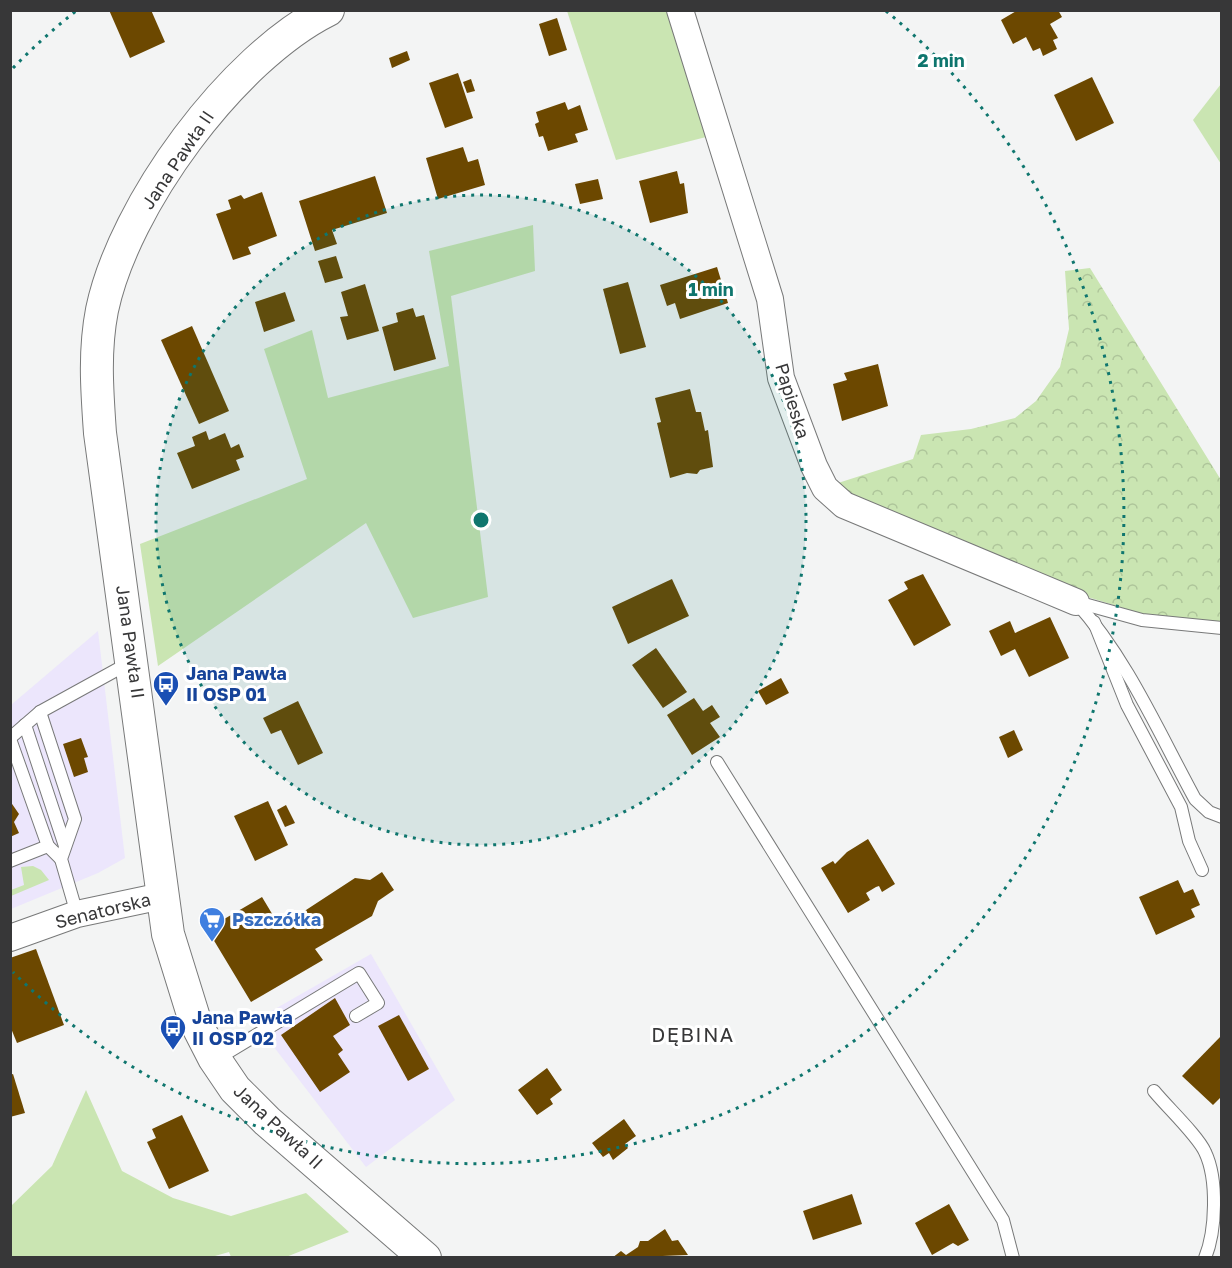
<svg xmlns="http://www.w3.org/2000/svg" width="1232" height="1268" font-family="'Golos Text',sans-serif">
<defs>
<pattern id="forest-crowns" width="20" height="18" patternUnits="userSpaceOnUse" patternTransform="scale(1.5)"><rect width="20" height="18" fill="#cae5b2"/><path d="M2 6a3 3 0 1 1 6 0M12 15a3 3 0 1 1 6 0" fill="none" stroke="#aec59a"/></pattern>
</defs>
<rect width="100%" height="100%" fill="#f3f4f4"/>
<g fill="#ece6fc">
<polygon points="98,631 125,858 98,873 11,909 11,705"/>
<polygon points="371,954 455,1100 366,1167 254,1021"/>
</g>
<g fill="#cae5b2">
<polygon points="567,11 670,11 710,136 616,160"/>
<polygon points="1221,84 1221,164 1193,120"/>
<polygon points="533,225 535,271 451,296 488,597 413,618 366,523 158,666 140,544 307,479 264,349 312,330 328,398 449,366 429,251"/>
<polygon points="33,866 41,870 49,880 11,896 11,890 24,885 21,867"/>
<polygon points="86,1090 122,1171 173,1198 231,1216 306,1193 349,1232 286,1257 231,1257 229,1252 208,1258 11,1257 11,1206 52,1166"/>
</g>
<polygon fill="url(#forest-crowns)" points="1090,268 1221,480 1221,622 1156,618 1081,595 854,501 838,483 913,459 921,435 971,429 1015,418 1036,401 1060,367 1069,329 1065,271"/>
<g fill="#6c4800">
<polygon points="109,10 151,10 165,42 130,58"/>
<polygon points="1018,10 1058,10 1062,17 1050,24 1058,38 1053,40 1057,49 1043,56 1040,48 1033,51 1026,37 1013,44 1001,20"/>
<polygon points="557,18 567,50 549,56 539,24"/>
<polygon points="407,51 410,60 392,68 389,58"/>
<polygon points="458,73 473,118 445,128 429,83"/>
<polygon points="1092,77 1114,123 1076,141 1054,95"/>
<polygon points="471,79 475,91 467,93 463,82"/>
<polygon points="565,102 568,110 580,105 588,130 575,134 578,142 548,151 543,136 539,137 535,124 539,122 536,112"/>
<polygon points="463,147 468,162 478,159 485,185 438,199 426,158"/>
<polygon points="677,171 680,184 684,183 688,213 650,223 639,181"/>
<polygon points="375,176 387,213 332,230 337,244 315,251 299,201"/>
<polygon points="598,179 603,199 580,204 575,184"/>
<polygon points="262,192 277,236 248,247 251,254 233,260 216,214 231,209 228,200 241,195 244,199"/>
<polygon points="336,256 343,278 325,283 318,261"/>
<polygon points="717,267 728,303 680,319 675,303 667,306 660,285"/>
<polygon points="628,282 646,347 620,354 603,289"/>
<polygon points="365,284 379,331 347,340 340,317 348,316 341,292"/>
<polygon points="285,292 295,321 264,332 255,302"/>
<polygon points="413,308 416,317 424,315 436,359 394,371 382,327 398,322 396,313"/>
<polygon points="192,326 229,411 199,424 161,340"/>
<polygon points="878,364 888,406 842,421 833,384 847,380 844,373"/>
<polygon points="690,389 696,412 701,412 705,431 708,430 713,467 700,470 697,474 687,473 670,478 657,423 661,422 655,398"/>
<polygon points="206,431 209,440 225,433 231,448 239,444 244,457 236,460 240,470 192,489 177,453 195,446 192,437"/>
<polygon points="923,574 951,625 914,646 888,600 908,589 904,582"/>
<polygon points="672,579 689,616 628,644 612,607"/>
<polygon points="1050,617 1069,658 1029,677 1015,649 1001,656 989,631 1010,621 1015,633"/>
<polygon points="656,648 687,692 663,708 632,665"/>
<polygon points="781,678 789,693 766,705 758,691"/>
<polygon points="694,698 703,711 712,705 720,717 710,723 720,737 692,755 667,715"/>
<polygon points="298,701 323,753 298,765 281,730 271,734 263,718"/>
<polygon points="1014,730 1023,750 1008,758 999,737"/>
<polygon points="81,738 88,757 84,758 88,772 74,777 63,744"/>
<polygon points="10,801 19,814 14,822 19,833 10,837"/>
<polygon points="268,801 288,845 255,861 234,816"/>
<polygon points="286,805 295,823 285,827 277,810"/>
<polygon points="868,839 895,884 882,892 879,886 876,887 866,893 870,900 848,913 821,868 833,861 835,864 847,852"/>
<polygon points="382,872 394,890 378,901 372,916 315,949 323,960 251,1002 207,929 262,897 280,927 355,878 370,880"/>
<polygon points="1178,880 1184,893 1193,889 1200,905 1191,909 1195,917 1156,935 1139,897"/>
<polygon points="36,949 64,1025 17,1043 10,1026 10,958"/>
<polygon points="335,998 350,1025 333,1036 343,1050 338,1054 350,1072 320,1092 281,1035"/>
<polygon points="399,1015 429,1069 408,1081 378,1026"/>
<polygon points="1222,1035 1222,1096 1213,1105 1182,1076"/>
<polygon points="547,1068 562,1090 550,1099 553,1104 537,1115 518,1090"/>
<polygon points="13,1074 25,1113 10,1117 10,1075"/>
<polygon points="182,1115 209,1171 169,1189 147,1142 156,1138 152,1129"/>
<polygon points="624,1119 636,1136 625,1144 628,1148 613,1160 609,1153 603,1157 592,1143"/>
<polygon points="852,1194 862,1224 813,1240 803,1211"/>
<polygon points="949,1204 969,1240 958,1246 953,1243 932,1255 915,1223"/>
<polygon points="665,1229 672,1241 678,1240 688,1255 612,1258 621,1251 626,1255 638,1247 640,1241 648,1241"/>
</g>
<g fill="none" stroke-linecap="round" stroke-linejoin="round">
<g stroke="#787979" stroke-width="14">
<g id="service">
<path d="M1076,602C1127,659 1158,731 1195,799L1209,812L1222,817"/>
<polyline points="1077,602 1142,620 1222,628"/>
<polyline points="1094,622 1127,705 1181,807 1189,841 1202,870"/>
<polyline points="40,712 75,819 61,859 77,914"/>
<polyline points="25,725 65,846"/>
<polyline points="10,738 40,712 129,663"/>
<polyline points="10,739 48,846 61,859"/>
<polyline points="717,762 1003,1220 1013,1258"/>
<polyline points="10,861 48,846"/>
<polyline points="215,1060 359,973 378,1003 356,1016"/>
<path d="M1154,1091C1167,1107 1198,1136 1205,1152C1218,1179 1216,1231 1205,1258"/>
</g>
</g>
<g stroke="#787979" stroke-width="28">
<g id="minor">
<polyline points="680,10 770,299 781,378 814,466 825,488 844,505 1076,602"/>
<polyline points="10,938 77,914 162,896"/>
</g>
</g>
<g stroke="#787979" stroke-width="34">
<path id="tertiary" d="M328,10C232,58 124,205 102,310C94,351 97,391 100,433L168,934L195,1021L214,1058L235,1089L267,1121L425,1258"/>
</g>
<use href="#service" stroke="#fff" stroke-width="12"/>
<use href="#minor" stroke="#fff" stroke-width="26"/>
<use href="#tertiary" stroke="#fff" stroke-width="32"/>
</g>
<circle cx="481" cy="520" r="325" fill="#0f766e" fill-opacity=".12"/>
<g fill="none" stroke="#0f766e" stroke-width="3" stroke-dasharray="3 6">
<circle cx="481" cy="520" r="325"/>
<path d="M13 68A650 650 0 0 1 76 11M886 11A650 650 0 1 1 13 972"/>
</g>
<defs>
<g id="bus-pin" transform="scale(1.35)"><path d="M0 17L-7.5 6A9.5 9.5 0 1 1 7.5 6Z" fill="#1a4fb4" stroke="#fff"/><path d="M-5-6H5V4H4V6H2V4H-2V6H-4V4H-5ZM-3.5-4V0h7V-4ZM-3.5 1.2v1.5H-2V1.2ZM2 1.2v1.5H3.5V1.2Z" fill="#fff"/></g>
<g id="supermarket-pin" transform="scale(1.35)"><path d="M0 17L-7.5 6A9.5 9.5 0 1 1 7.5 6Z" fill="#3f7fe0" stroke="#fff"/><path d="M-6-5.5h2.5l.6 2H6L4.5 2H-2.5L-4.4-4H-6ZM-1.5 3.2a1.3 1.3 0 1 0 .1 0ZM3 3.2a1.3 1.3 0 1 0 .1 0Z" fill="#fff"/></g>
</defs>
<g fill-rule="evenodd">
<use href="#bus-pin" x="166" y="684"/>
<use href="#supermarket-pin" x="212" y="920"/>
<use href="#bus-pin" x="173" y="1028"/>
</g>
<g text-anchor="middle" stroke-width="6" stroke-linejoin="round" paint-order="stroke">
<g font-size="18" fill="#373738" stroke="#fff">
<text transform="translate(178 160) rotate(-56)" y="6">Jana Pawła II</text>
<text transform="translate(792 401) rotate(73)" y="6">Papieska</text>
<text transform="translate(130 642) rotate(82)" y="6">Jana Pawła II</text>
<text transform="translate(103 911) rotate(-14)" y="6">Senatorska</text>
<text transform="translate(278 1127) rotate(43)" y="6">Jana Pawła II</text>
</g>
<g font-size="18" font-weight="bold" fill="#164399" stroke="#fff" text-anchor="start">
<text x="186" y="680">Jana Pawła<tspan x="186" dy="21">II OSP 01</tspan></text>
<text x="192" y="1024">Jana Pawła<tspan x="192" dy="21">II OSP 02</tspan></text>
</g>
<g font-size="18" font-weight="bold" fill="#366cbe" stroke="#fff" text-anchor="start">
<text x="232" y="926">Pszczółka</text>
</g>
<g font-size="20" letter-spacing="1.5" fill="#373738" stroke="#fff">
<text x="693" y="1042">DĘBINA</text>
</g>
</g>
<circle cx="481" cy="520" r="9" fill="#0f766e" stroke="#fff" stroke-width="3"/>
<g font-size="18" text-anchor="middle" font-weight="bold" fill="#0f766e" stroke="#fff" stroke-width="6" stroke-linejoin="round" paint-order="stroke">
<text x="941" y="67">2 min</text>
<text x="711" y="296">1 min</text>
</g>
<rect width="1232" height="1268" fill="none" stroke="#373738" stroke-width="24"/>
</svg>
